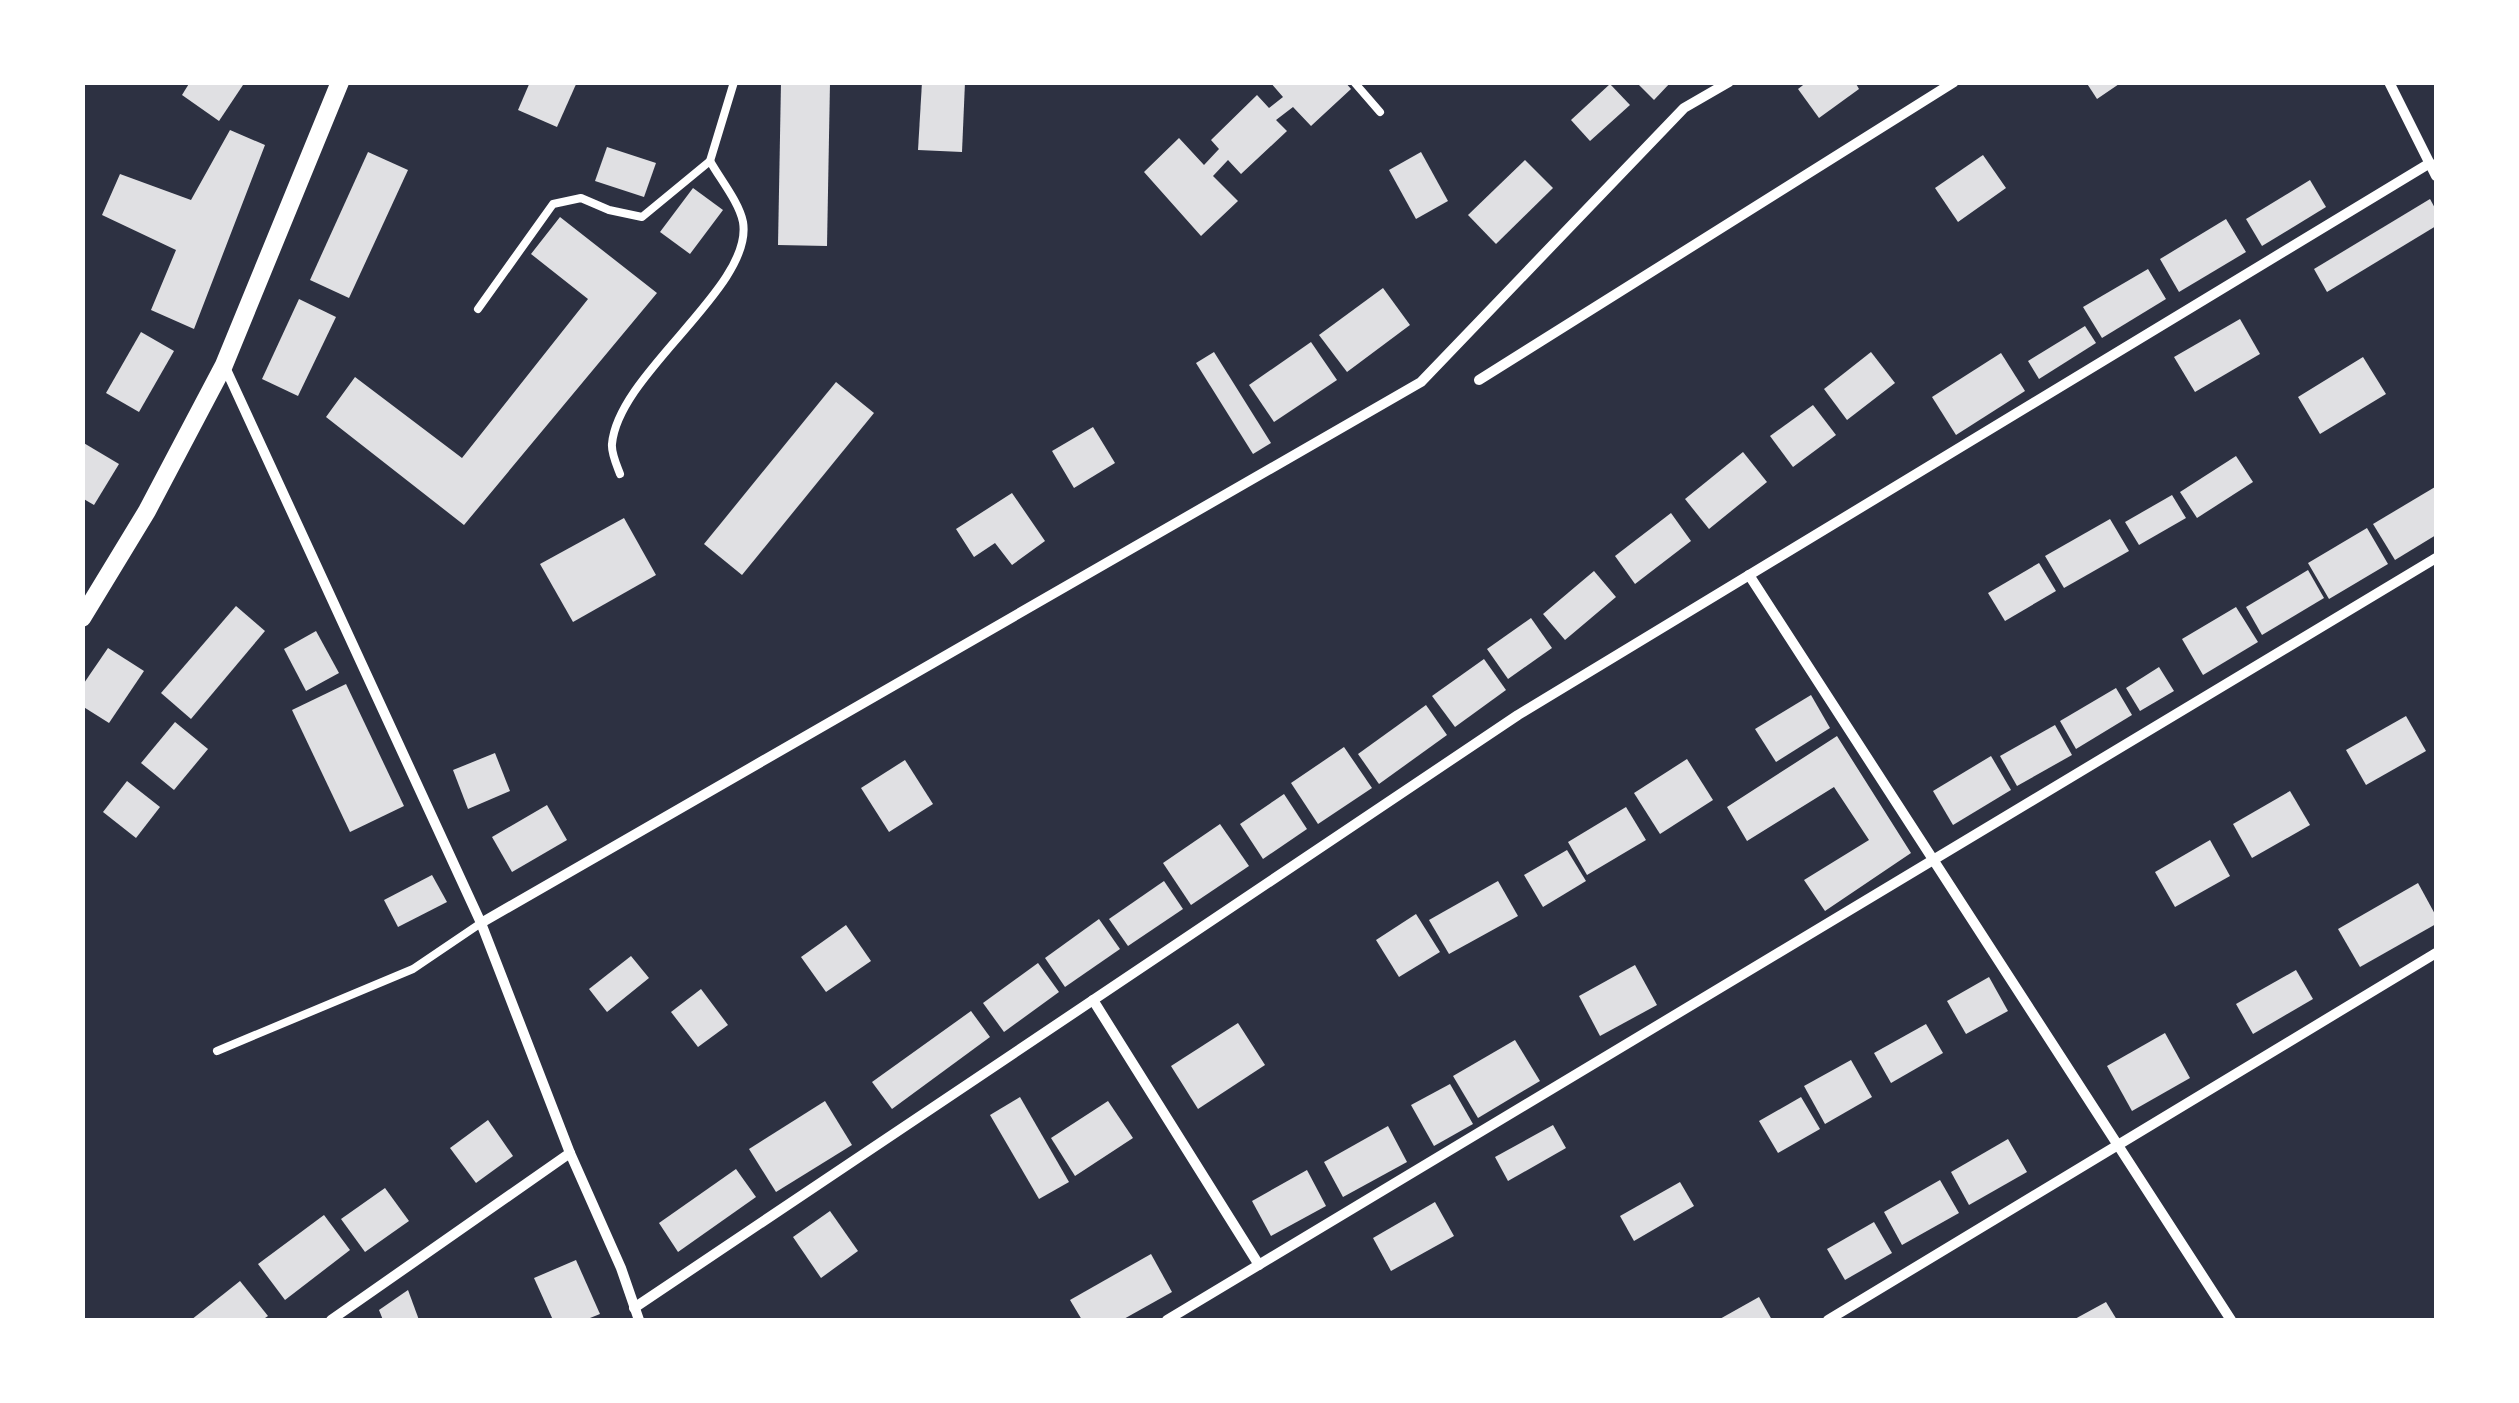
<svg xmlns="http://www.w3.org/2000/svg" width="2519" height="1403" font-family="Arial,sans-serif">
<rect width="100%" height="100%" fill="#2d3142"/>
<g fill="#e0e0e3">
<polygon points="190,82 245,82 219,121 182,95"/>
<polygon points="530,82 577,82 557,127 518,110"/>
<polygon points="781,82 830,82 827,246 778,245"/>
<polygon points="922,82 965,82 962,152 918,150"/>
<polygon points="1270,82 1345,82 1351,89 1311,126 1293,107 1276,120 1287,131 1241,174 1228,160 1213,176 1238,201 1201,236 1144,172 1179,138 1204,165 1219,149 1211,140 1257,95 1269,108 1283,97"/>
<polygon points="1636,82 1671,82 1654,100"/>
<polygon points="1807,82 1855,82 1859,89 1819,118 1798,89"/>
<polygon points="2086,82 2122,82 2097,99"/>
<polygon points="1610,84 1630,105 1590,141 1571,120"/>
<polygon points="230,130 265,145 194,329 151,310 176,250 102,215 120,174 191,200"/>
<polygon points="607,147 656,163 644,197 595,181"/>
<polygon points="368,152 408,170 349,298 310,280"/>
<polygon points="1421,152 1448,201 1416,219 1389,170"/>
<polygon points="1983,155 2006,188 1958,222 1935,188"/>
<polygon points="1525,160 1553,188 1496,244 1468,215"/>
<polygon points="2310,180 2326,207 2262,246 2246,219"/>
<polygon points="693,188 723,210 690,254 660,232"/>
<polygon points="2430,199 2436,210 2436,226 2327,292 2314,269"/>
<polygon points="560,217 657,293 464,525 326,417 355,377 462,458 588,299 531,254"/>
<polygon points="2226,219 2246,252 2179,292 2160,259"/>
<polygon points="2148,269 2166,299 2102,338 2083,307"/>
<polygon points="1383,288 1410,325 1347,372 1319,335"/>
<polygon points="299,299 336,317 298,396 262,379"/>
<polygon points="2240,319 2260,354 2195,392 2174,357"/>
<polygon points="2085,326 2096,343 2039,379 2028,361"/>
<polygon points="141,332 174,351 139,412 106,393"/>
<polygon points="1311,342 1337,380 1274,422 1249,385"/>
<polygon points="1214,352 1271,443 1253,454 1196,363"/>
<polygon points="1871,352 1895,383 1847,420 1824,389"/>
<polygon points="2001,353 2025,391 1956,435 1932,397"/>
<polygon points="2363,357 2386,394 2320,434 2298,397"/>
<polygon points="836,382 874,413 742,575 704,544"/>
<polygon points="1813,405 1836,435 1793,467 1770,436"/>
<polygon points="1093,427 1115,463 1074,488 1052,451"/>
<polygon points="82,442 119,464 94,505 82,498"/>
<polygon points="1743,452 1767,482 1709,529 1685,499"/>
<polygon points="2236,456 2253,482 2197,518 2180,492"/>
<polygon points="2435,487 2436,535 2395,560 2373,524"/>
<polygon points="1012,493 1045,541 1012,565 995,543 974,557 956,529"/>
<polygon points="2172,495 2186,518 2139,545 2125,522"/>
<polygon points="1671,513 1691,541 1635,584 1615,556"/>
<polygon points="624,518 656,575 573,622 540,564"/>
<polygon points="2110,519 2129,551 2064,588 2045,556"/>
<polygon points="2367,528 2388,564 2329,599 2308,563"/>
<polygon points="2039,563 2056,591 2005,621 1988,593"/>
<polygon points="2308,570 2324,598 2262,635 2246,607"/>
<polygon points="1594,571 1616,597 1565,640 1543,614"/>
<polygon points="236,606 265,631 191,719 161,693"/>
<polygon points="2236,607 2258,642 2203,675 2182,639"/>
<polygon points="1531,618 1552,648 1508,679 1487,649"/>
<polygon points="316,631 339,673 306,691 284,649"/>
<polygon points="108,648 144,671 109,723 82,706 82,686"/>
<polygon points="1484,659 1506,690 1455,727 1432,696"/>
<polygon points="2159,667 2174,691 2140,711 2126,688"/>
<polygon points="346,684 404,806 350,832 292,710"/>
<polygon points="2116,688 2132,715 2076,749 2060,721"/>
<polygon points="1811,695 1830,728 1776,762 1755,729"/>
<polygon points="1426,705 1447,735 1379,784 1358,754"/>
<polygon points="2406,716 2426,751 2366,785 2346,750"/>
<polygon points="175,722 208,749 174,790 141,763"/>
<polygon points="2055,725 2072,755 2017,786 2000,756"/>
<polygon points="1837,736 1911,853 1825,911 1804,880 1869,840 1834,787 1747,841 1727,807"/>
<polygon points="1344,747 1372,788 1318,824 1291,783"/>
<polygon points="495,753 510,791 468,809 453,770"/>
<polygon points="1991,756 2011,790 1953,825 1933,791"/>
<polygon points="1687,759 1713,800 1660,834 1634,793"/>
<polygon points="905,760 933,804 889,832 861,788"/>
<polygon points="127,781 160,807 136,838 103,812"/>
<polygon points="2290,791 2310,825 2252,858 2233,824"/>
<polygon points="1284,794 1307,829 1263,859 1240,824"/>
<polygon points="547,805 567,840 512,872 492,837"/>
<polygon points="1626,807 1646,840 1587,875 1568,842"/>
<polygon points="1220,824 1249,866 1191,905 1163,863"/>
<polygon points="2210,840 2230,876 2175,907 2155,872"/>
<polygon points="1567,850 1586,881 1543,907 1524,875"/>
<polygon points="432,875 447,902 398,927 384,900"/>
<polygon points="1164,881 1183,909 1128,946 1109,919"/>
<polygon points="1498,881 1518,916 1449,954 1429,920"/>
<polygon points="2418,883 2436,916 2436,924 2360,967 2338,929"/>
<polygon points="1416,914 1440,952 1399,977 1376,940"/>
<polygon points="1099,919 1120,949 1065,987 1045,958"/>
<polygon points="846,925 871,961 826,992 801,957"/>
<polygon points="631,956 649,978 607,1012 589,989"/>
<polygon points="1038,963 1059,992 1004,1032 983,1003"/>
<polygon points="1635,965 1657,1005 1600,1036 1579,996"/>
<polygon points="2296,970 2313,999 2253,1034 2236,1004"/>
<polygon points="1989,977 2008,1011 1966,1034 1947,1001"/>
<polygon points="701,989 728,1025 698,1047 671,1012"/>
<polygon points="971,1011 990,1037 892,1109 872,1082"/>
<polygon points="1238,1023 1265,1065 1198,1109 1171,1066"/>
<polygon points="1926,1024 1943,1053 1891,1083 1874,1053"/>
<polygon points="2165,1033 2190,1078 2132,1111 2107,1066"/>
<polygon points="1515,1040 1540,1081 1478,1118 1453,1076"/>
<polygon points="1851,1060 1872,1097 1825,1124 1804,1086"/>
<polygon points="1450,1084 1473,1124 1434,1146 1411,1105"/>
<polygon points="1020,1097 1069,1182 1039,1199 990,1115"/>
<polygon points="1801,1097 1820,1129 1778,1153 1759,1121"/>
<polygon points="825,1101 852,1145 776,1192 749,1149"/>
<polygon points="1108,1101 1133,1138 1075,1176 1051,1138"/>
<polygon points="488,1120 513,1156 476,1183 450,1148"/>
<polygon points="1553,1125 1566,1148 1508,1181 1495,1157"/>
<polygon points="1388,1126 1407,1162 1343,1197 1324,1162"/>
<polygon points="2008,1139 2027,1172 1969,1205 1951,1172"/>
<polygon points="736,1169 756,1197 678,1252 659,1223"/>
<polygon points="1307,1170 1326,1206 1271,1236 1252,1201"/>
<polygon points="1940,1180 1959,1213 1902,1245 1884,1212"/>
<polygon points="1680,1182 1694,1206 1634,1241 1620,1216"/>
<polygon points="385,1188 409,1221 365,1252 341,1219"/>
<polygon points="1435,1202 1454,1236 1391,1271 1373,1238"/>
<polygon points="830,1211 858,1251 821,1278 793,1237"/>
<polygon points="324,1215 350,1250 285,1300 258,1264"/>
<polygon points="1874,1222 1892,1253 1845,1280 1827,1249"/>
<polygon points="1151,1254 1172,1292 1122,1320 1082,1320 1070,1300"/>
<polygon points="576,1260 600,1314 585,1320 553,1320 534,1278"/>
<polygon points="240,1281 268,1316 262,1320 191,1320"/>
<polygon points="408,1290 419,1320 383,1320 379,1310"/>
<polygon points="1759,1297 1772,1320 1718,1320"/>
<polygon points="2106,1302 2117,1320 2073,1320"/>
</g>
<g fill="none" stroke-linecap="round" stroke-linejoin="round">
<g stroke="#fff" stroke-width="8">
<polyline points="1354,82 1380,112"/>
<polyline points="478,309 553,204 581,198 609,210 642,217 710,161 734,82"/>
<path d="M620,474C617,466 611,453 612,444C618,373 754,287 743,222C739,202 720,179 710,161"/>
<polyline points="217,1051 413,969 481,923"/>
</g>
<g stroke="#fff" stroke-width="10">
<polyline points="2389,82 2436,176"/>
<polyline points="224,365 481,923 570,1153 621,1268 639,1320"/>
<polyline points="1479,380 1954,82"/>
<polyline points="1749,575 2231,1320"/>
<polyline points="481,923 1421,382 1684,108 1729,82"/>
<polyline points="1093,1000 1259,1265"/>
<polyline points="634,1308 1518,715 2430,163"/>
<polyline points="331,1320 570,1153"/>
<polyline points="1167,1320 2436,558"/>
<polyline points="1828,1320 2436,953"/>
</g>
<polyline stroke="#fff" stroke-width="18" points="82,618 147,511 224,365 340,82"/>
</g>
<rect width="2519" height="1403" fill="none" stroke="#ffffff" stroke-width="170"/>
</svg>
